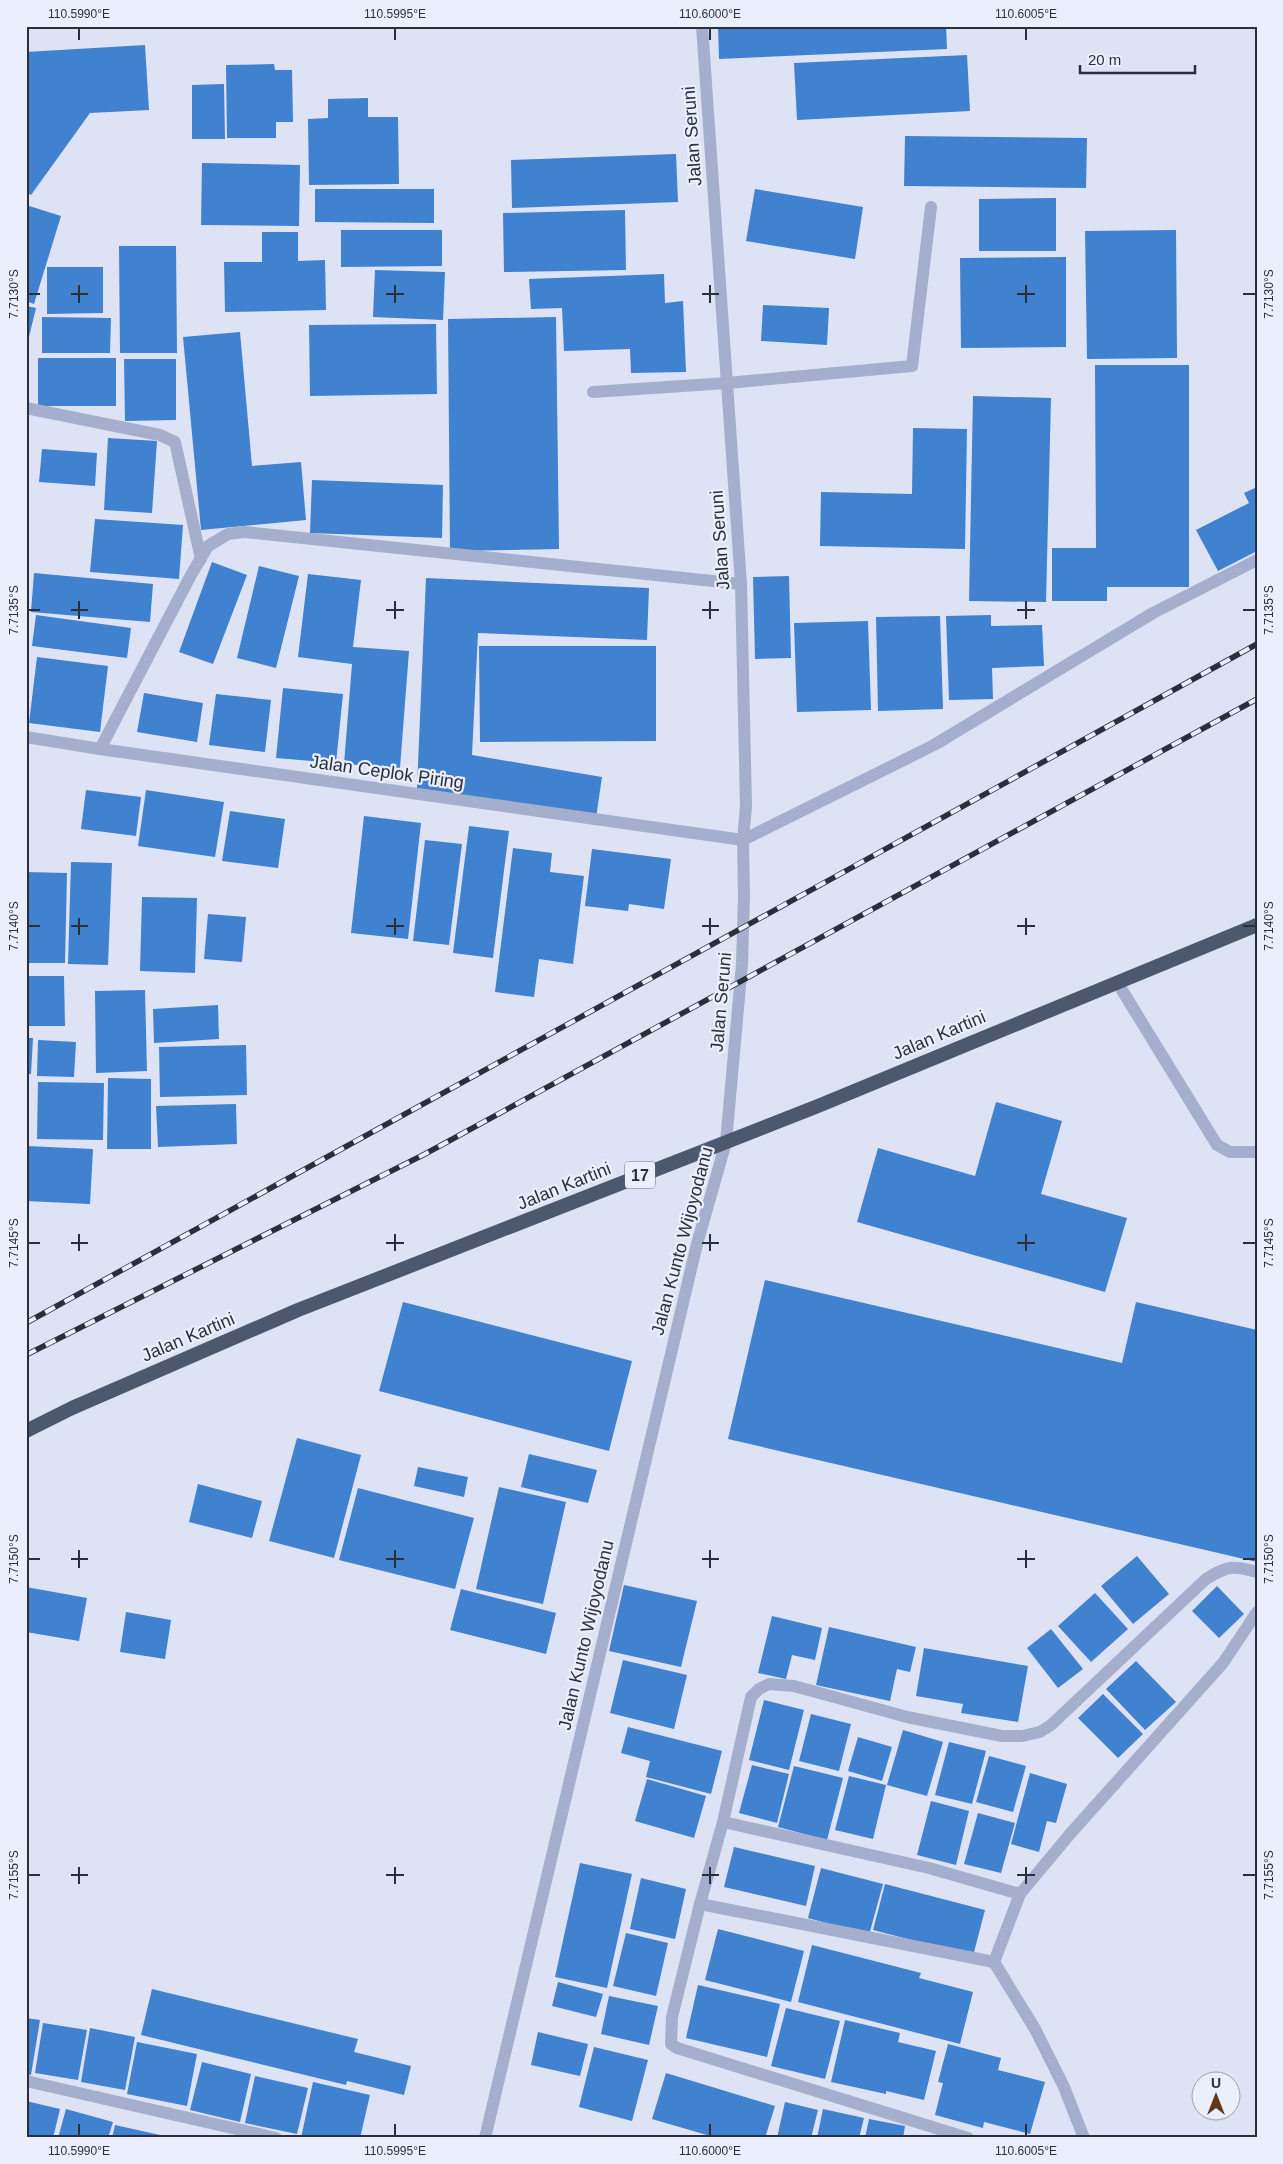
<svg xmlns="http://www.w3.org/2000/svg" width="1283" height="2164" font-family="Arial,sans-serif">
<rect width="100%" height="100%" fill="#dee2f5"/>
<g fill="#4081d0">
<polygon points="718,26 946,26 947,49 719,59"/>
<polygon points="145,45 149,110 90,113 31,195 26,192 26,52"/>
<polygon points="967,55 970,111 797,120 794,63"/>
<polygon points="274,64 275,70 292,70 293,122 276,122 276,138 227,138 226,65"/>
<polygon points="224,84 225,139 192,139 192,85"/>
<polygon points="368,98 368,117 398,117 399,184 309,185 308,119 328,118 328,99"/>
<polygon points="905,136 1087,138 1086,188 904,186"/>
<polygon points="676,154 678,202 512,208 511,160"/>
<polygon points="202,163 300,165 299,226 201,225"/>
<polygon points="315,189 434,189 434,223 315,222"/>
<polygon points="755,189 863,207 855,259 746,241"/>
<polygon points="1056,198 1056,251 979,251 979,199"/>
<polygon points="26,205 61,216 34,304 26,301"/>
<polygon points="625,210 626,270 504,272 503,213"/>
<polygon points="341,230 442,230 442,266 341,267"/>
<polygon points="1176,230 1177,358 1087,359 1085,231"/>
<polygon points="262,232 298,232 298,261 325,260 326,310 225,312 224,262 262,262"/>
<polygon points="119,246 176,246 177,353 120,353"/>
<polygon points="1066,257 1066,347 961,348 960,258"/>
<polygon points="47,267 103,267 103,313 47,314"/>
<polygon points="375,270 445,272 443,320 373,317"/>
<polygon points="664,274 665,303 683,301 686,372 631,373 630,349 564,351 562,308 531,309 529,279"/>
<polygon points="763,305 829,308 827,345 761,341"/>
<polygon points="26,306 36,308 28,341 26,340"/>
<polygon points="42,317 111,318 110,353 42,353"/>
<polygon points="556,317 559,549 450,551 448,319"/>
<polygon points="436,324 437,394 310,396 309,325"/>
<polygon points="240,332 252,466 301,462 306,520 201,530 183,337"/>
<rect x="38" y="358" width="78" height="48"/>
<polygon points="124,359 176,359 176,420 125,421"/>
<polygon points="1095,365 1189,365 1189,587 1107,587 1107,601 1052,601 1052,548 1096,548"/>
<polygon points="973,396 1051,398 1046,602 969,601"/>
<polygon points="913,428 967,429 965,549 820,546 821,492 912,494"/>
<polygon points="108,438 157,441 152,513 104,510"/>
<polygon points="42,449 97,453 95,486 39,482"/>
<polygon points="312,480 443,485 442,538 310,533"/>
<polygon points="1257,487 1257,551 1218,571 1196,530 1249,503 1244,493"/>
<polygon points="95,519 183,525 179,579 90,572"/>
<polygon points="26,560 29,561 28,574 26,574"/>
<polygon points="212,562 247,575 213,664 179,652"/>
<polygon points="259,566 299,576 276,668 237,658"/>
<polygon points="34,573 153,584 150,622 31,612"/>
<polygon points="308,574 361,580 353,647 409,651 400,768 344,764 352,664 298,657"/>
<polygon points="789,576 791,658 755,659 753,577"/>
<polygon points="426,578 649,588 647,640 478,633 472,755 602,777 596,818 417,788"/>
<polygon points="36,615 131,628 127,658 32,646"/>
<polygon points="991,615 991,626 1042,625 1044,666 992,668 993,699 949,700 946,616"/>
<polygon points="940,616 943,709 878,711 876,617"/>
<polygon points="868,621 871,710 797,712 794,623"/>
<polygon points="479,646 656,646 656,741 480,742"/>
<polygon points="37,657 108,666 100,732 29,723"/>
<polygon points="283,688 343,694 336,763 276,758"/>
<polygon points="144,693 203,703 197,742 137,732"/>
<polygon points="216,694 271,700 265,752 209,745"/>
<polygon points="86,790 141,797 136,836 81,829"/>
<polygon points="146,790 224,802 215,857 138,846"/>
<polygon points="230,811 285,819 278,868 222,861"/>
<polygon points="364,816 421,823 408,939 351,933"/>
<polygon points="469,826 509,831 493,958 453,953"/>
<polygon points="425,840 462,844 449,945 413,941"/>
<polygon points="513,848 552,853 550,872 584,876 573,964 539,959 534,997 495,992"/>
<polygon points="592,849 671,859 664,909 629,904 628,911 585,906"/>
<polygon points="71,862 112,863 108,965 68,964"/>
<polygon points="26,872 67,873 65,963 26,963"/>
<polygon points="142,897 197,898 195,973 140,971"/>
<polygon points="208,914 246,917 242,962 204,959"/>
<polygon points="26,976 64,976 65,1026 26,1026"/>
<polygon points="145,990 147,1071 96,1073 95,991"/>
<polygon points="218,1005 219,1039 154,1043 153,1009"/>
<polygon points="26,1038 33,1038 31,1074 26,1074"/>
<polygon points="38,1040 76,1042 74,1077 37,1076"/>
<polygon points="246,1045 247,1095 160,1097 159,1047"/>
<polygon points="108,1078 151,1079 151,1149 107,1149"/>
<polygon points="38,1082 104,1083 103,1140 37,1139"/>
<polygon points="996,1102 1062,1121 1041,1194 1127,1218 1105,1292 857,1222 878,1148 975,1176"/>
<polygon points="236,1104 237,1144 158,1147 156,1106"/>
<polygon points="26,1146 93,1149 90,1204 26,1201"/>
<polygon points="765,1280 1122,1363 1136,1302 1257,1330 1257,1562 728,1439"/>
<polygon points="403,1302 632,1361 609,1451 379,1391"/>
<polygon points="297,1438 361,1455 334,1558 269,1541"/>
<polygon points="529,1454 597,1470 588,1503 521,1487"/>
<polygon points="418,1467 468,1477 464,1497 414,1486"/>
<polygon points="198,1484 262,1501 252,1538 189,1522"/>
<polygon points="499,1487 566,1502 543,1604 476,1589"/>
<polygon points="358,1488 474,1518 455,1589 339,1560"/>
<polygon points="1137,1556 1169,1594 1133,1624 1101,1586"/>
<polygon points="624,1585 697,1601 681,1667 609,1651"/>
<polygon points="1217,1586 1244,1614 1219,1638 1192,1611"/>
<polygon points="26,1587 87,1598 79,1641 26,1632"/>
<polygon points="461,1589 556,1613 546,1654 450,1630"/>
<polygon points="1095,1593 1128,1629 1091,1662 1058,1626"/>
<polygon points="126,1612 171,1620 165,1659 120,1652"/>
<polygon points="772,1616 822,1628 815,1660 792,1655 786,1679 758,1673"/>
<polygon points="829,1627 916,1647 910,1672 897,1669 890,1701 816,1685"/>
<polygon points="1051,1629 1083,1669 1058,1688 1027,1648"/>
<polygon points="924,1648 1028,1666 1018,1722 961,1713 963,1704 916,1696"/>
<polygon points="623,1660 687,1675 674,1729 610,1713"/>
<polygon points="1136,1661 1176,1702 1145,1730 1106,1689"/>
<polygon points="1103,1694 1143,1734 1118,1758 1078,1718"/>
<polygon points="764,1700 804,1710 789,1770 749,1760"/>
<polygon points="811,1714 851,1724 839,1771 799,1761"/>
<polygon points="628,1727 722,1751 711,1794 646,1777 650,1761 621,1753"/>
<polygon points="903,1730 943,1742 927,1796 887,1785"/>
<polygon points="858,1737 892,1747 882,1781 848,1771"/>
<polygon points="949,1742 986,1751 972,1804 935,1795"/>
<polygon points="989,1756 1026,1766 1013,1812 976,1802"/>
<polygon points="752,1765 789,1774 777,1823 739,1813"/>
<polygon points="794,1766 843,1778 827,1840 778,1827"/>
<polygon points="1030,1773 1067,1784 1056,1823 1047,1821 1039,1852 1011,1844"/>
<polygon points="849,1776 886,1785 873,1839 835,1830"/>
<polygon points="647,1779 706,1796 694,1838 635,1821"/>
<polygon points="931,1801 969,1811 956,1865 917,1855"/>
<polygon points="978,1813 1015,1823 1001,1873 964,1864"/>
<polygon points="734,1847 815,1866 806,1906 724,1887"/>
<polygon points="580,1863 632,1874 607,1988 555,1977"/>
<polygon points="821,1868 883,1884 869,1935 808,1918"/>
<polygon points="641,1878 686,1889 675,1939 630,1929"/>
<polygon points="885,1884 985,1910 973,1956 873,1930"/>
<polygon points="718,1929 804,1951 791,2002 705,1980"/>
<polygon points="626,1933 668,1943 656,1996 613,1986"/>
<polygon points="812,1945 921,1973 919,1978 973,1992 960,2044 798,2002"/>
<polygon points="558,1982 603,1994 596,2017 552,2006"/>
<polygon points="698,1985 780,2004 767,2057 686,2038"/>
<polygon points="152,1989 358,2039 354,2052 411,2066 404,2095 347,2081 346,2085 141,2035"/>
<polygon points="609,1996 658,2006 649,2045 601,2034"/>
<polygon points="786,2008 840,2021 825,2079 771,2066"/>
<polygon points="26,2018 40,2020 31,2075 26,2074"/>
<polygon points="845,2020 900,2033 898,2042 936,2051 924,2100 886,2091 886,2094 831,2082"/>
<polygon points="43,2023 87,2030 78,2080 35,2073"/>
<polygon points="90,2028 135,2037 125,2090 81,2082"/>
<polygon points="538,2032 588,2044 580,2076 531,2065"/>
<polygon points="137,2042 197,2054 187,2106 127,2094"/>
<polygon points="948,2044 1001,2058 998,2070 1045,2082 1030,2134 984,2122 983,2128 935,2115 943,2083 938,2082"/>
<polygon points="594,2047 648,2060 632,2121 579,2107"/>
<polygon points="202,2062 251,2074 240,2122 190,2110"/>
<polygon points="666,2073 775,2106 765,2138 717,2138 652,2119"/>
<polygon points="255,2076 308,2088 297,2134 245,2123"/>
<polygon points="313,2082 370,2095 360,2138 301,2138"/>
<polygon points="26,2101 60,2109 53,2138 26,2138"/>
<polygon points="785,2102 818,2110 811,2138 777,2138"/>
<polygon points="66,2109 113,2122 108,2138 58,2138"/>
<polygon points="823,2109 864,2118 859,2138 817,2138"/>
<polygon points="869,2119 905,2126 903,2138 865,2138"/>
<polygon points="115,2125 169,2137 169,2138 112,2138"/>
</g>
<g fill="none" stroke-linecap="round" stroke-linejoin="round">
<g stroke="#a5aecc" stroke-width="12">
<polyline points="593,392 727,383 912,366 931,207"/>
<polyline points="1117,982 1217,1145 1230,1152 1257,1152"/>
</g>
<g stroke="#a5aecc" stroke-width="12">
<polyline points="702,26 741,584 746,806 743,840 744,897 742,964 726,1142"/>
<polyline points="26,408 160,435 175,442 201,559"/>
<polyline points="26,737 100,749 743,840 934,745 1153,613 1257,560"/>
<polyline points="100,749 191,575 208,546 228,534 245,532 741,584"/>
<polyline points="723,1822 929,1868 1020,1894"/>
<polyline points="700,1904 994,1962 1035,2029 1064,2087 1084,2138"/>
<polyline points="994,1962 1020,1894 1070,1834 1223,1663 1257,1612"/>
<polyline points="26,2081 276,2138"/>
<path d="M968,2138L677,2048L671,2044L672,2017L700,1904L723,1822L751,1697L759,1689L769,1684L794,1686L907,1717L1002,1736H1022L1040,1732L1051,1725L1206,1579C1227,1566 1232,1565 1257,1572"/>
</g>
<polyline stroke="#a5aecc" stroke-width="12" points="485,2138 697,1244 726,1142"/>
<polyline stroke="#4c586e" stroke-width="14" points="26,1431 72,1408 298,1310 818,1106 1257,925"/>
<g stroke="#29303b" stroke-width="5.5">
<g id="rail">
<polyline points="26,1323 1257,644"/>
<polyline points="26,1355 425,1154 1257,699"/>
</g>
</g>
<use href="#rail" stroke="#ebeefc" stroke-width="4" stroke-dasharray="11" stroke-linecap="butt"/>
</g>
<path fill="none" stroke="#29303b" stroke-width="2" d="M79,28V40M395,28V40M710,28V40M1026,28V40M79,285V303M395,285V303M710,285V303M1026,285V303M28,294H40M71,294H88M386,294H404M702,294H719M1017,294H1035M1243,294H1256M79,601V619M395,601V619M710,601V619M1026,601V619M28,610H40M71,610H88M386,610H404M702,610H719M1017,610H1035M1243,610H1256M79,918V935M395,918V935M710,918V935M1026,918V935M28,926H40M71,926H88M386,926H404M702,926H719M1017,926H1035M1243,926H1256M79,1234V1251M395,1234V1251M710,1234V1251M1026,1234V1251M28,1243H40M71,1243H88M386,1243H404M702,1243H719M1017,1243H1035M1243,1243H1256M79,1550V1568M395,1550V1568M710,1550V1568M1026,1550V1568M28,1559H40M71,1559H88M386,1559H404M702,1559H719M1017,1559H1035M1243,1559H1256M79,1867V1884M395,1867V1884M710,1867V1884M1026,1867V1884M28,1875H40M71,1875H88M386,1875H404M702,1875H719M1017,1875H1035M1243,1875H1256M79,2124V2136M395,2124V2136M710,2124V2136M1026,2124V2136"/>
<g text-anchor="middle" stroke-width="4.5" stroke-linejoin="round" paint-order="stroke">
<rect fill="#ebeefc" stroke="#636975" stroke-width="1" x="625" y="1161.5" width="30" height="27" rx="4"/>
<g font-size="16" font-weight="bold" fill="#29303b">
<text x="640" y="1181">17</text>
</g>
<g font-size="18" fill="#29303b" stroke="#ebeefc">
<text transform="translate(692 136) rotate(-94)" y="6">Jalan Seruni</text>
<text transform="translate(720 540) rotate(-94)" y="6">Jalan Seruni</text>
<text transform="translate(387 772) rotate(8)" y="6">Jalan Ceplok Piring</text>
<text transform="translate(721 1002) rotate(-85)" y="6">Jalan Seruni</text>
<text transform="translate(939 1035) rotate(-23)" y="6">Jalan Kartini</text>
<text transform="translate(564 1186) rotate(-22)" y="6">Jalan Kartini</text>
<text transform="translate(682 1241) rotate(-75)" y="6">Jalan Kunto Wijoyodanu</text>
<text transform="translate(188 1337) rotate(-23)" y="6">Jalan Kartini</text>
<text transform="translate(586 1635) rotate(-77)" y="6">Jalan Kunto Wijoyodanu</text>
</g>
</g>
<rect width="1283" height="2164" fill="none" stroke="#ebeefc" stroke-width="55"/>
<g transform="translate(1216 2096)"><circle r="24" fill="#ebeefc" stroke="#9da2af"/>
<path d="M0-4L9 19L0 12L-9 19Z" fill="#61351a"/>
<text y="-8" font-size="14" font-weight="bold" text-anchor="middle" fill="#29303b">U</text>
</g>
<path d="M1080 65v8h115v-8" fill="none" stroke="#29303b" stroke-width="2.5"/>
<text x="1088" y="65" font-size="15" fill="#29303b" stroke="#ebeefc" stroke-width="4" paint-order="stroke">20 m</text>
<rect x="28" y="28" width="1228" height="2108" fill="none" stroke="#29303b" stroke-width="2"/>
<g font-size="12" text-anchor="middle" fill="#29303b">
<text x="79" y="18">110.5990°E</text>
<text x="395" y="18">110.5995°E</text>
<text x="710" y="18">110.6000°E</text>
<text x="1026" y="18">110.6005°E</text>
<text transform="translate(14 294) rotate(-90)" y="4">7.7130°S</text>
<text transform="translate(1269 294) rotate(-90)" y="4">7.7130°S</text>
<text transform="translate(14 610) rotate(-90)" y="4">7.7135°S</text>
<text transform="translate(1269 610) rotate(-90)" y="4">7.7135°S</text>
<text transform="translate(14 926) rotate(-90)" y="4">7.7140°S</text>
<text transform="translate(1269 926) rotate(-90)" y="4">7.7140°S</text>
<text transform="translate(14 1243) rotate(-90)" y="4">7.7145°S</text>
<text transform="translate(1269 1243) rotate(-90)" y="4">7.7145°S</text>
<text transform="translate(14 1559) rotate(-90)" y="4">7.7150°S</text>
<text transform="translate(1269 1559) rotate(-90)" y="4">7.7150°S</text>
<text transform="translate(14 1875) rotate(-90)" y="4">7.7155°S</text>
<text transform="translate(1269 1875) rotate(-90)" y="4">7.7155°S</text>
<text x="79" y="2155">110.5990°E</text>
<text x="395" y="2155">110.5995°E</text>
<text x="710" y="2155">110.6000°E</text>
<text x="1026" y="2155">110.6005°E</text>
</g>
</svg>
